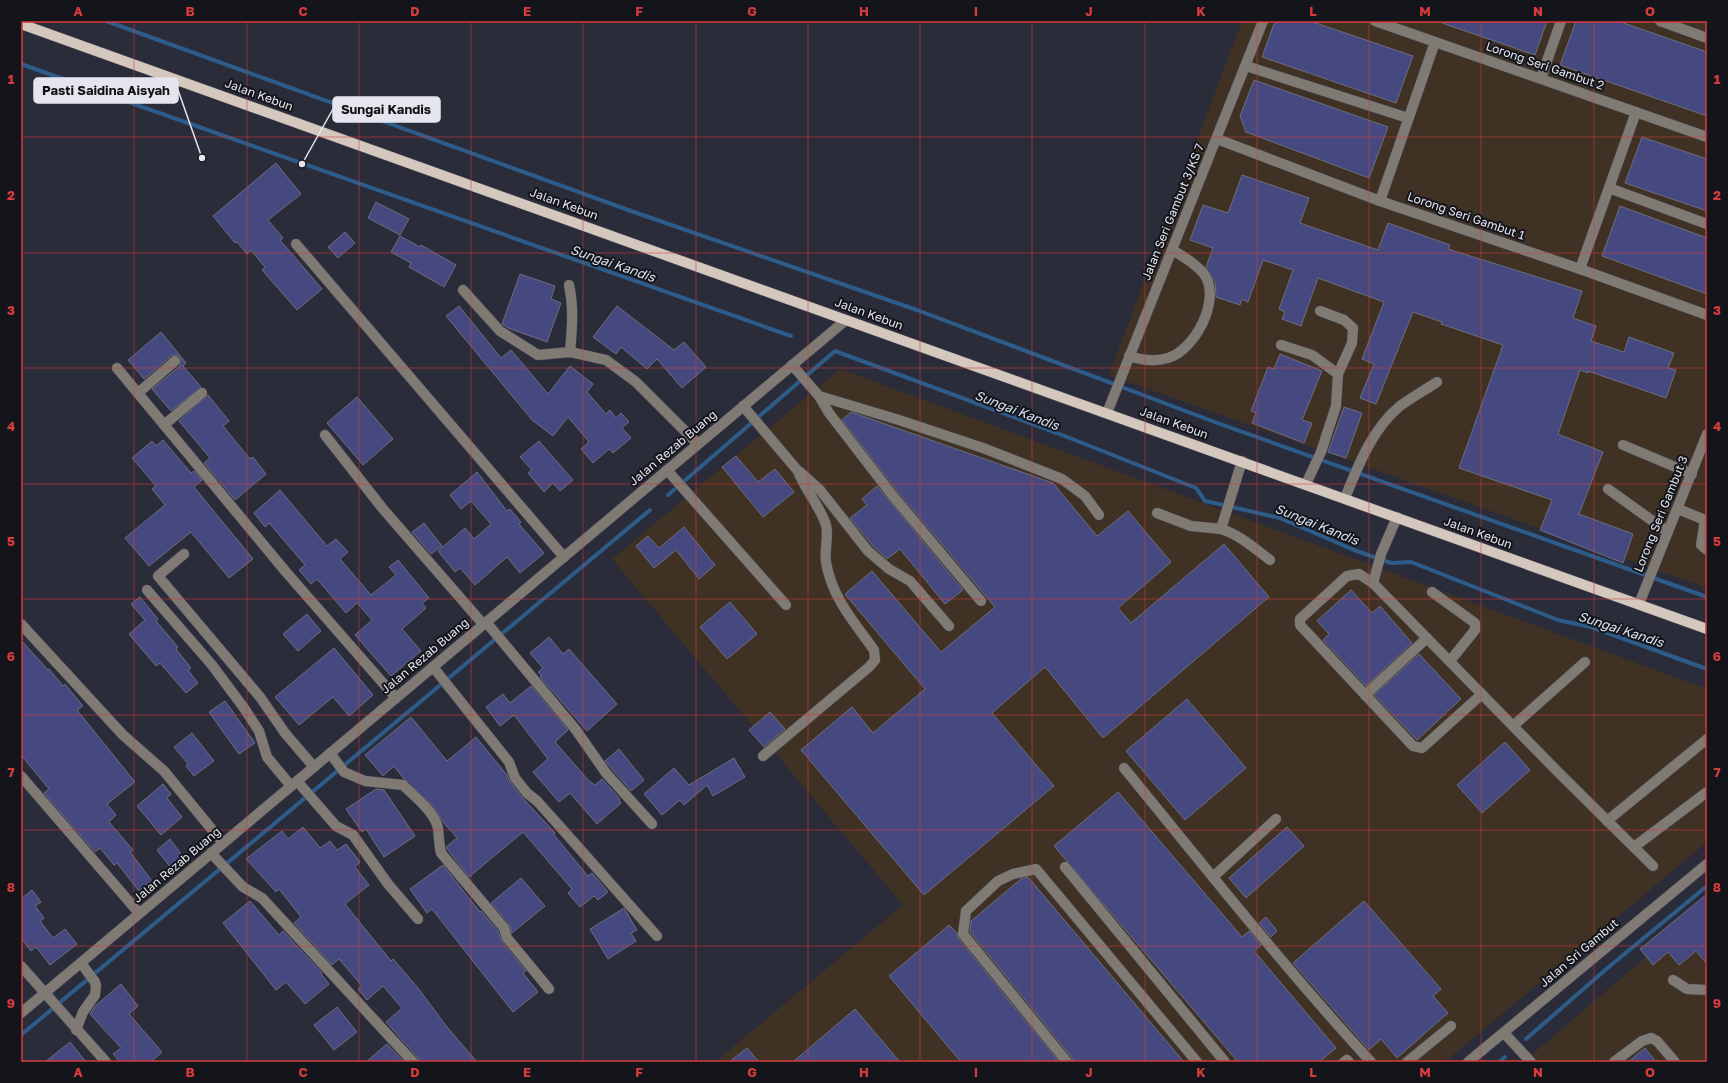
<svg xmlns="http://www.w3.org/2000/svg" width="1728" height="1083" font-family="'Golos Text',sans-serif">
<rect width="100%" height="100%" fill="#2b2c39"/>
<g fill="#3f3224">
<polygon points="1242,21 1707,21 1707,588 1109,375"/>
<polygon points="840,369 1707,689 1707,842 1445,1062 715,1062 903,905 612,559"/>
<polygon points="1707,905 1707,1062 1523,1062"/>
</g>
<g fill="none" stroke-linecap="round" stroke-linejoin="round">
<g stroke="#2d5c8a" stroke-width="4">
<polyline points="106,21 631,211 917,310 1220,424 1707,597"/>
<polyline points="21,64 791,336"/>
<polyline points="668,495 835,351 1057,433 1196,488 1205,501 1280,518 1354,550 1391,563 1411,562 1558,620 1591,627 1707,669"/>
<polyline points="21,1035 650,510"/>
<polyline points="1526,1039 1611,965 1707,886"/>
<polyline points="1499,1062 1505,1057"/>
</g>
</g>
<g fill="#464980" stroke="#6c6e7d">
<polygon points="1280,21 1310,21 1413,56 1396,103 1262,57 1274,24"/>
<polygon points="1442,21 1547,21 1535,55 1442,23"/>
<polygon points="1576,21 1618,21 1707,52 1707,116 1560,65"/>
<polygon points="1254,80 1388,127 1369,178 1246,132 1240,116"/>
<polygon points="1642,137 1707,159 1707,211 1625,183"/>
<polygon points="276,163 301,194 268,220 283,238 280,240 322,289 297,310 262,270 265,267 251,250 247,254 237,242 235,243 213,216"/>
<polygon points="1242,175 1309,198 1300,223 1378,250 1388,223 1450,245 1448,249 1582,291 1573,318 1596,326 1591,341 1624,352 1629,337 1674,353 1668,368 1676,370 1666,398 1588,371 1588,373 1580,370 1558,434 1603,452 1579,514 1633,534 1623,563 1540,530 1552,500 1459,468 1503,345 1441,324 1442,322 1413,312 1376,404 1360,398 1374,364 1362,359 1384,302 1318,278 1301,326 1282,319 1285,312 1279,309 1293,270 1263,260 1248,302 1242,299 1240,305 1216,297 1215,282 1206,267 1213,248 1190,240 1203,205 1228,213"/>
<polygon points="376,202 409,219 400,235 368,218"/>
<polygon points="1620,206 1707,238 1707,294 1602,256"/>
<polygon points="345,232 355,243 338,258 328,247"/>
<polygon points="400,236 420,247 421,245 456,265 444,287 409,267 411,263 391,252"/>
<polygon points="520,274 555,286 551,299 561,303 547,342 508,328 502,324"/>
<polygon points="459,306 501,358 511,350 548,394 570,366 593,384 587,392 606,414 610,410 616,418 621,413 629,422 622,428 631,438 613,453 609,449 593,463 581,449 589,442 568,417 553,436 532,420 446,316"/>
<polygon points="617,306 674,350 684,342 706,367 682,388 657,359 647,369 621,347 616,354 593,337"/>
<polygon points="161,332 186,363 183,366 201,387 171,411 152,389 180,366 181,360 180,357 177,355 171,356 144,379 128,360"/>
<polygon points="1280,354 1322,371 1302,420 1312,423 1304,443 1252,423 1256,413 1251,411 1268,367 1274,369"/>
<polygon points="208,395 229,421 223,426 250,459 253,457 266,474 235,500 204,463 210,458 179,421"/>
<polygon points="357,397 393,439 363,465 327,423"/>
<polygon points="1344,407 1362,413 1346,458 1328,452"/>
<polygon points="851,412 1053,483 1097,536 1128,511 1171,562 1118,608 1131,623 1224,544 1269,597 1103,738 1045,667 992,713 1054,786 924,895 801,750 852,707 873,733 925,689 845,594 872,571 941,652 995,607 898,492 842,420"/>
<polygon points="163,440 191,473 194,471 202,480 194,487 253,559 229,578 191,532 149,566 125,538 165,505 152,489 156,486 132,458 152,441 156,446"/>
<polygon points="539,441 573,480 560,491 553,483 544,492 528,473 532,470 520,457"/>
<polygon points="736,456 758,482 775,469 794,492 763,517 722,467"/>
<polygon points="477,472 507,511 510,509 521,522 519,524 544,553 520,573 507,557 475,585 460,568 455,572 438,551 465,528 474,539 491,524 471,501 461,509 450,495"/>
<polygon points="877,486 963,590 945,604 900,549 887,559 873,546 850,518 867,505 862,499"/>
<polygon points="280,490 327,546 336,539 348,552 340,559 371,595 396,575 389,567 398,560 429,598 422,603 426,608 402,629 421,651 391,676 355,635 372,620 357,603 346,613 317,579 311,584 299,570 305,565 269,523 265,527 254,513"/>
<polygon points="424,523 442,546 431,554 412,532"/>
<polygon points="684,527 715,565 699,579 676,550 654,568 636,546 648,536 659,548"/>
<polygon points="1351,590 1372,613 1380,606 1412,643 1366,686 1323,640 1329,634 1317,621"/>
<polygon points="140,597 158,619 156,621 178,647 176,649 191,668 188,670 198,683 186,693 160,663 156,666 129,634 145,620 131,604"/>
<polygon points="730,602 757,634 727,659 700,627"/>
<polygon points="307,614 321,631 298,651 283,634"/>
<polygon points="549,637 563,654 569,649 617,704 587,731 540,677 542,676 538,672 543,668 530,653"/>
<polygon points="21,640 48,670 49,669 63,686 65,684 83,706 77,710 135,782 107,804 116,815 109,822 133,850 130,852 152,881 139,891 117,863 114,865 100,848 95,852 61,813 44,793 49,789 21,755"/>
<polygon points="334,648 373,695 349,716 333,697 299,725 275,697"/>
<polygon points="1419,654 1461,699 1417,740 1374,695"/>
<polygon points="531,686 568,730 555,742 589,781 595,785 602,779 620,799 619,800 621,803 597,824 570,793 559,802 533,772 548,759 514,715 500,726 486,707 503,694 510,703"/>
<polygon points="1187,699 1246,768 1185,820 1126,751"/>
<polygon points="225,701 255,743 239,754 209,712"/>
<polygon points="770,712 785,729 764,747 749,730"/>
<polygon points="411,717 447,761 476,737 507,775 510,782 522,797 555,833 554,835 588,876 592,873 608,892 598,900 594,896 580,907 568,893 572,889 523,832 469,877 447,849 446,847 457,838 443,822 433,806 404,779 394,766 383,776 365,755"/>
<polygon points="192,733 214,761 194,776 186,766 188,764 174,747"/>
<polygon points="1505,742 1530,770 1482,813 1457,785"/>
<polygon points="619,749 644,780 631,791 605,761"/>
<polygon points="734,758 745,777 713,796 707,785 684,805 680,800 662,815 644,794 674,768 689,785"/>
<polygon points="163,784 171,794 167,798 182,817 161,835 137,806"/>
<polygon points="376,789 384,790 415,836 384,857 366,829 362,832 346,809"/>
<polygon points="1118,792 1242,937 1249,931 1261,945 1254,951 1336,1048 1319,1062 1238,1062 1054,846"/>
<polygon points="303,827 320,848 330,841 337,850 346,844 360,862 355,867 369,885 345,904 391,961 393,959 418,988 447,1027 477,1062 419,1062 418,1058 386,1022 402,1008 383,986 367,1000 358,989 362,986 339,959 332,965 294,923 301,917 279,889 276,892 246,859 282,831 288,839"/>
<polygon points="1287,827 1304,846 1246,898 1229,878"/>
<polygon points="170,839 184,858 171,868 157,850"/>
<polygon points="443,865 480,912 481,911 498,931 502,942 526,971 523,973 538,992 513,1012 432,909 427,913 410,889"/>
<polygon points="1028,877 1184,1062 1073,1062 1072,1058 970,932 971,921 1021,879"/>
<polygon points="521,878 545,906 512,933 509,924 491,903"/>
<polygon points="32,890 41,902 35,906 44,918 40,921 53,938 65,929 77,944 50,965 36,947 31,951 21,938 21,899"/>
<polygon points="1707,894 1707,964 1696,951 1679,965 1668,952 1653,965 1640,949"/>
<polygon points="250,901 279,935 283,931 322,973 321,974 329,984 305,1004 286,982 276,990 223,923"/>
<polygon points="1364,901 1441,989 1433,996 1448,1013 1397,1058 1381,1039 1369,1050 1293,963"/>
<polygon points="624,908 637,930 631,933 636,941 608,959 590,929"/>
<polygon points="1266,917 1277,931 1271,937 1259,923"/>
<polygon points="949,925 957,933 958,938 1059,1062 961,1062 889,976"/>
<polygon points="121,984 138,1006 129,1014 162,1052 151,1062 120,1062 113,1054 121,1048 90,1014 95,1006"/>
<polygon points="337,1007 357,1032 334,1050 314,1025"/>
<polygon points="855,1009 900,1062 793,1062"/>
<polygon points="70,1042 86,1062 45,1062"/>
<polygon points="387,1044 404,1062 366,1062"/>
<polygon points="747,1048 759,1062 729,1062"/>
<polygon points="1645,1048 1656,1062 1628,1062"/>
</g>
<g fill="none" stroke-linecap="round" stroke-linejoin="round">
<g stroke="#494a56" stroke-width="11">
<g id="minor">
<polyline points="1375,21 1707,137"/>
<polyline points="1660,21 1707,38"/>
<polyline points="1246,66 1408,118"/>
<polyline points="1541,78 1561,21"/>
<polyline points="1217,139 1380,201 1580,269 1707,315"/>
<polyline points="1609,188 1707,224"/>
<polyline points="1380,201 1435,42"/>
<polyline points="296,244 564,557"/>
<polyline points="1580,269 1636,112"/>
<path d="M569,285C574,308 572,329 570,352"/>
<polyline points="463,290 500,331 538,355 570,352 606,360 636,382 698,444"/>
<polyline points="1320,311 1344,320 1353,328 1352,343 1338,374"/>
<polyline points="1281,345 1312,355 1338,374 1336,406 1321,452 1306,484"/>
<path d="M1129,356C1141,360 1155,362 1168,358C1195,350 1222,299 1204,274C1196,264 1183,256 1172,250"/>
<polyline points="792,365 819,396 899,420 983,448 1062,479 1085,496 1099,515"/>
<polyline points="117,368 286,572 396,698"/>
<polyline points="138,393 175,361"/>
<polyline points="819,396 829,413 893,496 981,601"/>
<path d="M743,406L798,471C805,490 821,508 826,525C829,537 824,550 826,562C832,598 854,622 874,650L875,660L869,667L763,756"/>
<polyline points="1107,413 1263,21"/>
<polyline points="164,425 202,393"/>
<polyline points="325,435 383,509 483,624"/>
<polyline points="1623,445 1692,474"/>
<polyline points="667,470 786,605"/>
<polyline points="800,472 820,490 868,551 889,569 910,581 949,626"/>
<polyline points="1608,489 1668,532"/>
<path d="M1345,498C1358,466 1372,429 1400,406C1412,397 1425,390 1437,382"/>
<polyline points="1678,509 1705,520 1701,545 1707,550"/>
<polyline points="1157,513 1191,526 1221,529 1242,461"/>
<polyline points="1397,517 1381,554 1373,583 1559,773 1653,866"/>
<path d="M1221,529C1240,535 1254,548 1270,560"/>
<polyline points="184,554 158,576 260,697 285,733 314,767"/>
<polyline points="1373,583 1359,574 1347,576 1300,619 1300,625 1413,746 1422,748 1482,694"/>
<polyline points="147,590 212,665 244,708 259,731 267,757 291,786"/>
<polyline points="1432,592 1475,623 1475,630 1450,661"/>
<polyline points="1639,604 1707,434"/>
<polyline points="486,622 576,730 606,773 652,824"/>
<polyline points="21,624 123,735 164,771 223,843"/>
<polyline points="433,667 509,762 515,778 527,793 537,801 555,821 657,936"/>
<polyline points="1365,695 1427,638"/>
<polyline points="1513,726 1585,662"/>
<path d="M330,753L344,772L365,781L403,785C415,797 434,811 438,828C439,837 439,845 441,853L504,928L507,938L549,989"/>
<path d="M1124,768C1205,867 1284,967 1371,1062"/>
<polyline points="21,776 139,913"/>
<polyline points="297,781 336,826 353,835 388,884 418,919"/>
<polyline points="1607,821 1707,739"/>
<polyline points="1634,847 1707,792"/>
<polyline points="211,853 243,887 262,898 413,1062"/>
<polyline points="1065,867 1225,1062"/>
<polyline points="1213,877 1276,819"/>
<polyline points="21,966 106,1062"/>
<polyline points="1673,980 1687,989 1707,990"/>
<polyline points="21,1013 846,320"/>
<polyline points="76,1030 83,1012 95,995 96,986 95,982 81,963"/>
<polyline points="1504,1033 1531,1062"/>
<polyline points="1067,1062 963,934 966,911 998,881 1013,874 1036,869 1197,1062"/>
<polyline points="1344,1062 1347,1060 1349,1062"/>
<polyline points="1407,1062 1451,1026"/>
<polyline points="1468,1062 1707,864"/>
<polyline points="1614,1062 1642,1041 1651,1038 1657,1041 1675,1062"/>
</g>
</g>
<g stroke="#494a56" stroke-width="11">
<polyline id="major" points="21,24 1707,629"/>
</g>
<use href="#minor" stroke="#807a75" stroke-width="10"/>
<use href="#major" stroke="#d4c7bd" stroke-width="10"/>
</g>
<path fill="none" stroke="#d73b3c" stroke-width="1" stroke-opacity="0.55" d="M134,21V1062M247,21V1062M359,21V1062M471,21V1062M583,21V1062M696,21V1062M808,21V1062M920,21V1062M1032,21V1062M1145,21V1062M1257,21V1062M1369,21V1062M1481,21V1062M1594,21V1062M21,137H1707M21,253H1707M21,368H1707M21,484H1707M21,599H1707M21,715H1707M21,830H1707M21,946H1707"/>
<g text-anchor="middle" stroke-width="4" stroke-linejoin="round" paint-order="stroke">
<g font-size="12" fill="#e4e5ee" stroke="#14151b">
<text transform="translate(1545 66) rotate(19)" y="4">Lorong Seri Gambut 2</text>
<text transform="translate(259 95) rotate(20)" y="4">Jalan Kebun</text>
<text transform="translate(564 204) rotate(20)" y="4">Jalan Kebun</text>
<text transform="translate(1173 212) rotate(-68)" y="4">Jalan Seri Gambut 3/KS 7</text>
<text transform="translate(1466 216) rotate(19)" y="4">Lorong Seri Gambut 1</text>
<text transform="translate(869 314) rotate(20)" y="4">Jalan Kebun</text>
<text transform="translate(1174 423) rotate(20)" y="4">Jalan Kebun</text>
<text transform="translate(673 448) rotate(-40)" y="4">Jalan Rezab Buang</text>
<text transform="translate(1661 514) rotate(-68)" y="4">Lorong Seri Gambut 3</text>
<text transform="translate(1478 533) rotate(20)" y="4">Jalan Kebun</text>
<text transform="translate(425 656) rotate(-40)" y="4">Jalan Rezab Buang</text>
<text transform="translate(177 865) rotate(-40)" y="4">Jalan Rezab Buang</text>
<text transform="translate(1579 953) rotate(-40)" y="4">Jalan Sri Gambut</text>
</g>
<g font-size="13" font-style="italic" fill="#d7e4f3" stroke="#14151b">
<text transform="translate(613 263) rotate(19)" y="5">Sungai Kandis</text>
<text transform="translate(1017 410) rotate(21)" y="5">Sungai Kandis</text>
<text transform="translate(1317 524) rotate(22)" y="5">Sungai Kandis</text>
<text transform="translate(1621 629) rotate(18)" y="5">Sungai Kandis</text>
</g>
</g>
<path fill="none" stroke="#e4e5ee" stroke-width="1.5" d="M202 158L178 90M302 164L333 109"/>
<g fill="#e4e5ee" stroke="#14151b" stroke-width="1.5">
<circle cx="202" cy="158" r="4"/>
<circle cx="302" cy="164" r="4"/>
</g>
<g fill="#e4e5ee" stroke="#e4e5ee" stroke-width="1.5">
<rect x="34" y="78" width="144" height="25" rx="4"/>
<rect x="333" y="97" width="107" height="25" rx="4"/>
</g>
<g font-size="13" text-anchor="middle" font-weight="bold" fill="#111">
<text x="106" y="95">Pasti Saidina Aisyah</text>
<text x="386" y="114">Sungai Kandis</text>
</g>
<rect width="1728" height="1083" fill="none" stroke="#14151b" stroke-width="44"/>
<rect x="22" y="22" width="1684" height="1039" fill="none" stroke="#d73b3c" stroke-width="1.5"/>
<g font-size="13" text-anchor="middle" font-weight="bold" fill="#d73b3c">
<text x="78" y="16">A</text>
<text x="190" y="16">B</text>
<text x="303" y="16">C</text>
<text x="415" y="16">D</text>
<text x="527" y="16">E</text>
<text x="639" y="16">F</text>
<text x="752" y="16">G</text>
<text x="864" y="16">H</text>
<text x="976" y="16">I</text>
<text x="1089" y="16">J</text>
<text x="1201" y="16">K</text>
<text x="1313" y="16">L</text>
<text x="1425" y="16">M</text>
<text x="1538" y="16">N</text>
<text x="1650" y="16">O</text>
<text x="11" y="84">1</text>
<text x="1717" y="84">1</text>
<text x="11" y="200">2</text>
<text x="1717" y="200">2</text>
<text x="11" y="315">3</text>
<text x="1717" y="315">3</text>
<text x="11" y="431">4</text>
<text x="1717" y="431">4</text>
<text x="11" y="546">5</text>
<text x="1717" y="546">5</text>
<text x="11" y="661">6</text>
<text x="1717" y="661">6</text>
<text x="11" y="777">7</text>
<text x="1717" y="777">7</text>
<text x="11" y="892">8</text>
<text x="1717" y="892">8</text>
<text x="11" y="1008">9</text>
<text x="1717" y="1008">9</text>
<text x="78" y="1077">A</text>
<text x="190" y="1077">B</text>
<text x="303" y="1077">C</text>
<text x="415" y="1077">D</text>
<text x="527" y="1077">E</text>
<text x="639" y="1077">F</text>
<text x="752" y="1077">G</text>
<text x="864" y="1077">H</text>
<text x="976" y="1077">I</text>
<text x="1089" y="1077">J</text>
<text x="1201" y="1077">K</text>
<text x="1313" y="1077">L</text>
<text x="1425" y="1077">M</text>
<text x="1538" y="1077">N</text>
<text x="1650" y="1077">O</text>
</g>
</svg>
